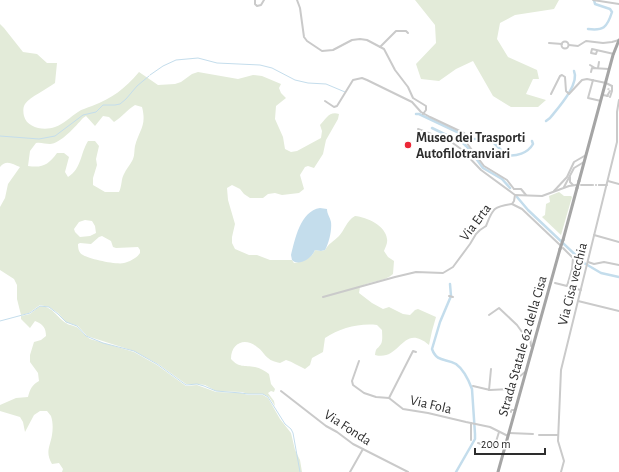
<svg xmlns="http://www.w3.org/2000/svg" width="619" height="472" font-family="'Alegreya Sans',sans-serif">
<rect width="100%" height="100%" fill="#fff"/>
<g fill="#e3ebd9" fill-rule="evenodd">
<polygon points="415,0 559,0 554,9 515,15 500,23 497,39 508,57 537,70 539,79 533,79 526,94 546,100 538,107 511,107 493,96 473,61 456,69 439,81 421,79 416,64 436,43 435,25"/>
<path d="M0,24L4,28L23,52L37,54L47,63H57L55,83C47,89 30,97 25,104C23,107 23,112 24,116C27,128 44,131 55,127C64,124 70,117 78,112C82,109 87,108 92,106C112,98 125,89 139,72L158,85L175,84L181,82L192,74L198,72L238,79L253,75L262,76L281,84L279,88L281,93L286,98L276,106L275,119L283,137L285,149L291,152L297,151L321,138L322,131L320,125C326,119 329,111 339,114L338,119L326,140L323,154L314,168L308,166L305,167L300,175L304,189L299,193L282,195L275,193L268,194L263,198H250L244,194L240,189L232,185L227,188L228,200L235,224L232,237V243L235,249L249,255H257L270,260H292L294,263C302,262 312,258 315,250L321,251L325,250C329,243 333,242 339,236C345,230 346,221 355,216C367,217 386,226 387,239C388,243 385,248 384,251L388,257L394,261L393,274C385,282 371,280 360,287L359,293L372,303L383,309L389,307L403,314L410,315L415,310L418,309L436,317L432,331L429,345C402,322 401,362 375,355C376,347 377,350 381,344C383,340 382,334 382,330L377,325C359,323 340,328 325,338L323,352L312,358L310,365L305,369C298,366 293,362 286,360L280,363C276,362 271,361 268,358C264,355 262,350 257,347C245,337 231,343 231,359C239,368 244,365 255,367C260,368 265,371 269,374L271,384L275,389L274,392L271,391L268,393L274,401L275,406L269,397L263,394H248L242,392L216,391L205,385L197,384H186L158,364L134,351L90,337L87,336L78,326L66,322L58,313L49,307L40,305L29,313L21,315L17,299V285L14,279L0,270V207L5,198L8,184L20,167C13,164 6,159 0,167ZM135,105L142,107C147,126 139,130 135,146C134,151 135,156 132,161C130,165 126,169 124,174C121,179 122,186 119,192H105L93,185V178L97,165L96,159L99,146L95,141H88C80,154 82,168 68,177L65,172L69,157L64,153H57C48,165 43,168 28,166L30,151L36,143C41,142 45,144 50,144C60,144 76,126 83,118L86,116L95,126L103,116L109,117L114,122C122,117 127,110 135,105ZM85,220L92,221L95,226L96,233L90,236L80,237L75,232L74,229L79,222ZM102,236L111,241L113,247L116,248L138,247L140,250V253C137,258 129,262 124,263C117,265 89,259 83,255C79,253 78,249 78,244L80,243L91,244L99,237Z"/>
<polygon points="559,192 564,196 571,196 572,197 561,235 542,217 545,215 546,204 550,202 549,196"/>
<path d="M40,306C53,306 57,318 66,323C70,326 74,325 78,328C82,332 85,336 90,339L134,352L157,365L186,386L197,385L216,392L241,393L248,395H263L268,398L280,419L291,433L295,450L300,460L302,472H62L63,469L59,463L52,464C45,452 50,447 52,435C53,429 53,422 51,416L47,411H40L34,415L25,432L23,422L20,417L0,411V405L16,398L28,397C30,389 32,385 39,381L38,373L30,362V355L34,342L41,340L46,336C46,328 43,324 35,321L30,328L21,319V316L30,314Z"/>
</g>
<path fill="#c4ddec" d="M320,208L327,209C327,214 330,217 331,222C332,230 329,243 325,250L321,251L315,250C312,258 299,267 292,260L291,255C295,240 300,211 320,208Z"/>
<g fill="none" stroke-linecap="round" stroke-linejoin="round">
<g stroke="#c4ddec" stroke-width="1">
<polyline points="150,75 163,66 176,60 198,58 217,63 260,65 272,68 295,80 308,83 326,84 345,92"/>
<polyline points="0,136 39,139 55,136 83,115 96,112 103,105 115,105 120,104 126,99 137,86 149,76"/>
<polyline points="0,321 30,313 40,306 49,307 58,314 66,322 77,326 86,336 103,343 134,351 157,364 186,385 197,384 204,386 216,391 241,393 248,394 263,394 268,397 285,424 291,429 293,433 300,472"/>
</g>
<g stroke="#c4ddec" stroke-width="2.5">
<path d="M588,29C603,31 607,28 612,12L610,9L595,4L594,0"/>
<path d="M416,114H419L472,139H487L492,141L506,155C516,157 528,153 533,144L532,141"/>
<path d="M546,121L550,118C558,108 580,84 574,71"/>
<polyline points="432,128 463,143 469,149 483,168 502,179 510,188"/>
<polyline points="517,197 528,210 584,263 601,273 619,277"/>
<path d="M450,284L451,296L440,322L432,349C437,363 446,358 456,364C463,369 469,381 472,389L475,434V439L456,472"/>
</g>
<g stroke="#d5d5d5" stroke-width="2" stroke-dasharray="2 1" stroke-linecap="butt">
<polyline points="608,90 609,88"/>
<polyline points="592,185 599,185"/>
</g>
<g stroke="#cacaca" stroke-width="2">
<polyline points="255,0 255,4 257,6 261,5 264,0"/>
<polyline points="297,0 300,8 304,37 307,41 322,51 333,50 352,40 360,39 367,40 384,49 395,70 408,87 413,98 426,106 426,110 423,114"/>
<polyline points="593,0 619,4"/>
<circle cx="565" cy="45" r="3.5"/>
<polyline points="549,43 562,44"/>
<polyline points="569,45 578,46 586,41 603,43 612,42 619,40"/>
<polyline points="380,47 396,31 406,31 408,33"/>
<polyline points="597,51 596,54 591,53 592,49 614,54"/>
<polyline points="590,65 595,68"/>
<polyline points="598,68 599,62"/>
<polyline points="591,72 592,68 609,69"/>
<polyline points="593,80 588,98 601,101"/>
<polyline points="551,94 560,76 562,75 565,77 566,91 569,94 582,80 587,79 606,83 612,86"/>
<polyline points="603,95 608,96"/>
<polyline points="607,96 610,91"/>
<polyline points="610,97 612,91 612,86"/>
<polyline points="325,101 334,107 337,106 353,80 362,78 367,80 412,102 421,112 430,117 464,133 466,135 465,140 466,142 484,166 507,180 514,189"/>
<polyline points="418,129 450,141 461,149 481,170 515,195"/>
<polyline points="570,177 570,182 573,185"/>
<polyline points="608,181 619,184"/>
<polyline points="581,185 592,185"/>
<polyline points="599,185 607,185"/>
<polyline points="564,187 574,168 584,162"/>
<polyline points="514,189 521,189 526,195"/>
<polyline points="554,191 567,177 574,162 586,155"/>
<polyline points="512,204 514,201 515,195 542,196 569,186 576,185"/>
<polyline points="512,204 522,209 560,245"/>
<polyline points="594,235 619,242"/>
<polyline points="588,262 594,264 604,262 619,265"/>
<polyline points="555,283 567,286 572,269 573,258 563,248"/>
<polyline points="572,288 581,290"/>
<polyline points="449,296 453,297"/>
<path d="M323,297L395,277L416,272L443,273L453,267L470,244L476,234L480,230L486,226C493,209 492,207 512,204"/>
<polyline points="578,301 619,311"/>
<polyline points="489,315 499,308 517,325 522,332 530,335 531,346 533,346"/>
<polyline points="359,361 352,381 353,385 364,393 376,397 389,398 403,409 428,413 466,422 490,427 508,436"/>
<polyline points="473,386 490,390 512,389 519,377 525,372"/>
<polyline points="489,390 491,369"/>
<polyline points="281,391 326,426 337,432 353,444 408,472"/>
<polyline points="389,398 413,351 416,352"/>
<polyline points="511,412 511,410 515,410"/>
<polyline points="509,433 533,434"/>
<polyline points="539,435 558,435"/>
<polyline points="471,440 471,423"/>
<polyline points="478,443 494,448 499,432"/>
<polyline points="350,472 363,449"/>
<polyline points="561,472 564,461 558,441 561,370 617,142 617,112 619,100"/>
</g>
<g stroke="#a5a5a5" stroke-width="3">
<polyline points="579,181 613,55 619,40"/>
<polyline points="563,240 577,188"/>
<polyline points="498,472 560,249"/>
</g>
<g stroke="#a5a5a5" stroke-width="3">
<polyline points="577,188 579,181"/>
<polyline points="560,249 563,240"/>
</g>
</g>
<circle fill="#ec2737" stroke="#fff" stroke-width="1.5" cx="408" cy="145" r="4"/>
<g text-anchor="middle" stroke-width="4" stroke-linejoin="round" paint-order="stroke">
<g font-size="14" font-weight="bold" fill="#2d2d2d" stroke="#fff" text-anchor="start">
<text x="416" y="142">Museo dei Trasporti<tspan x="416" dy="16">Autofilotranviari</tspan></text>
</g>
<g font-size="14" fill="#2d2d2d" stroke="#fff">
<text transform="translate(475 222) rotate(-53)" y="5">Via Erta</text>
<text transform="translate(572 284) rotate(-76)" y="5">Via Cisa vecchia</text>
<text transform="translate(522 346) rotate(-74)" y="5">Strada Statale 62 della Cisa</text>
<text transform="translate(431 404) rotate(13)" y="5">Via Fola</text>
<text transform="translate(348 427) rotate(33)" y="5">Via Fonda</text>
</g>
</g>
<path d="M475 448v6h70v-6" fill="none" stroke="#2d2d2d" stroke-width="2"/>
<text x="481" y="448" font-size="12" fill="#2d2d2d" stroke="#ffffff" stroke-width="3" paint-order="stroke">200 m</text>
</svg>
